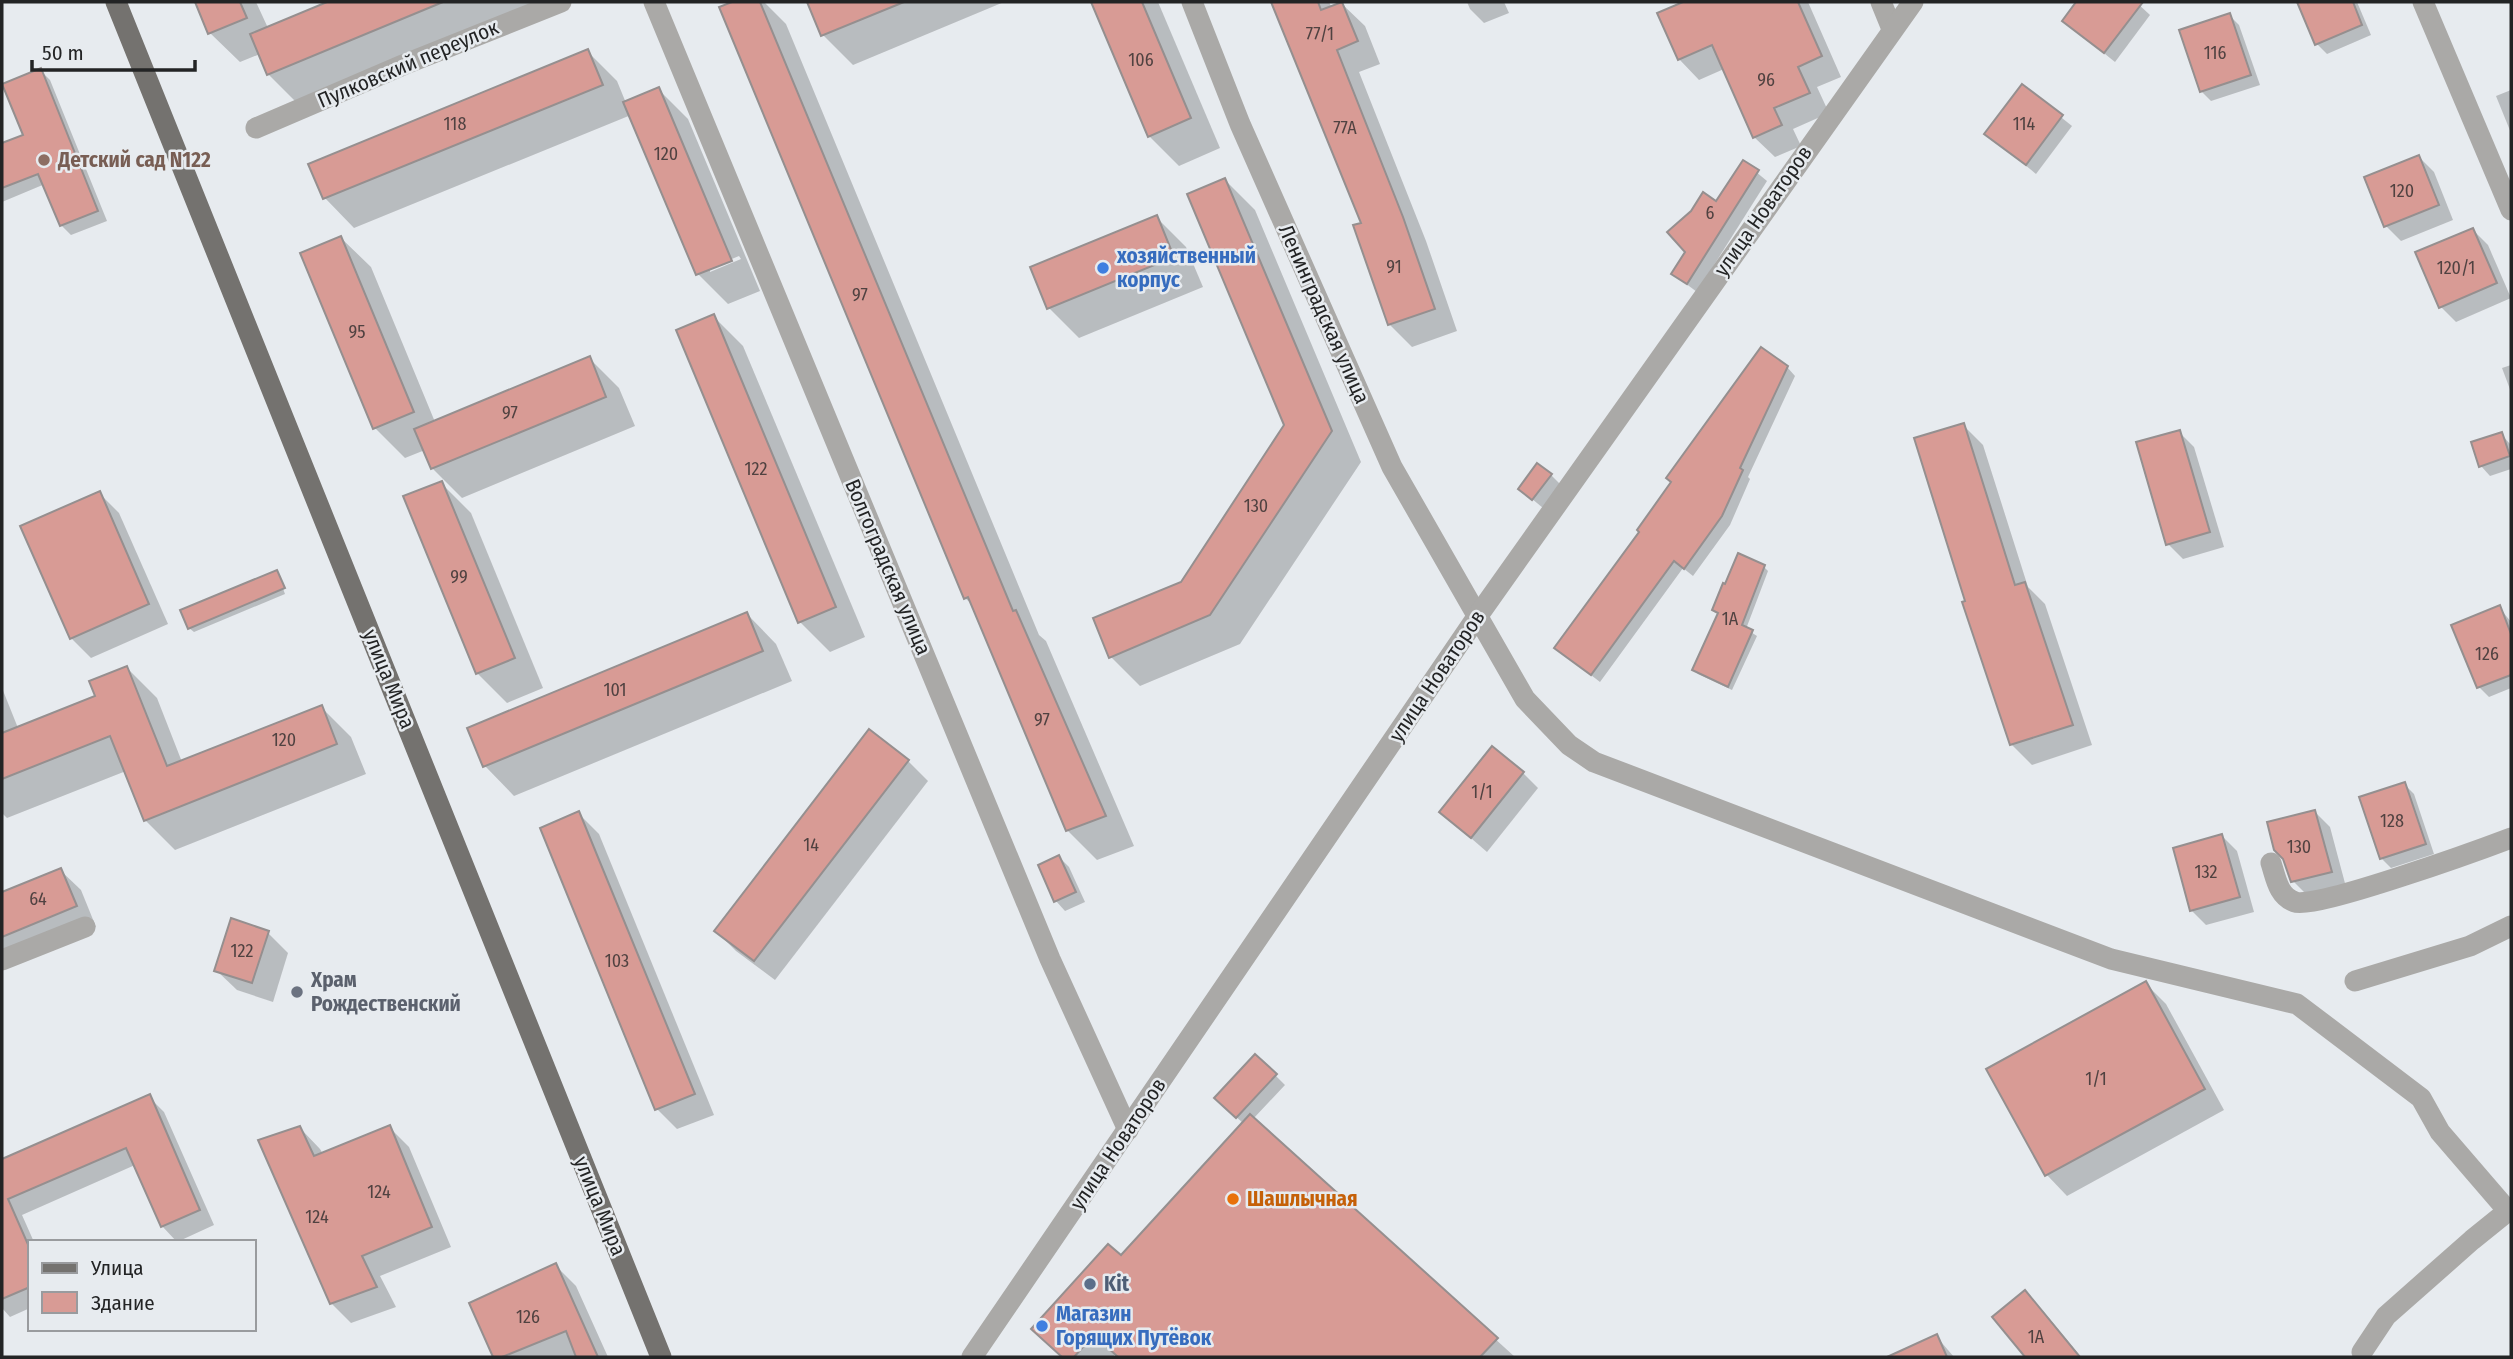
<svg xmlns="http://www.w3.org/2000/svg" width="2513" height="1359" font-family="'Fira Sans Condensed',sans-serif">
<rect width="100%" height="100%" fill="#e7ebef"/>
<g fill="#0003" fill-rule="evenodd">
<polygon points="197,2 256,2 268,28 331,2 543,2 298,104 268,74 260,54 240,62 210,33"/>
<polygon points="737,2 764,2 786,24 1039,635 1046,641 1134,846 1097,860 1067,830 974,606 965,598 721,8"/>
<polygon points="809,2 1004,2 853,65 823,35"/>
<polygon points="1093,2 1158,2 1220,148 1179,166 1149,136"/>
<polygon points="1272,2 1329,2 1332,8 1342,4 1365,26 1380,64 1359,72 1426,241 1457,331 1412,347 1389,324 1363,224"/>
<polygon points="1467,2 1504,2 1509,13 1484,23 1470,9"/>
<polygon points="1687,2 1808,2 1841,77 1817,87 1829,113 1793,129 1801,146 1775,157 1754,137 1724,69 1699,80 1679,59 1659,14"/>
<polygon points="2078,2 2136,2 2150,15 2115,62 2064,21"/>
<polygon points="2299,2 2357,2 2371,35 2327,54 2317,44"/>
<polygon points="2229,15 2239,25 2260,85 2211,101 2201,91"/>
<path d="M587,51L617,81L626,103L658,89L688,119L760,291L728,304L698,274L631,115L354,228L325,198ZM739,256L741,259L710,272V268Z"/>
<polygon points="40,70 50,80 107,221 71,235 61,225 45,184 2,202 2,145 25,136"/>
<polygon points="2022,86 2072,126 2036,174 1987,134"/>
<polygon points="2511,90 2511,133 2496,96"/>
<polygon points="2419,157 2434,172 2453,220 2401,241 2386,226"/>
<polygon points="1744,162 1767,181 1697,292 1673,274"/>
<polygon points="1225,180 1255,210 1361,462 1240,644 1140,686 1111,657 1183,583 1286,426"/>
<polygon points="1156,217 1186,247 1203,287 1079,338 1049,308"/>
<polygon points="2473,230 2488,245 2511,298 2456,322 2441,307"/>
<polygon points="341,238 371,267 435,422 589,358 619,388 635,426 462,498 432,468 425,450 405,458 375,428 303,253"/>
<polygon points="713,316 743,346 865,637 830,652 800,622"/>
<polygon points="2511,365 2511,392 2502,368"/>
<polygon points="1787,367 1795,376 1748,477 1750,479 1730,525 1693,576 1683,568 1600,682 1556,648 1641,532"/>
<polygon points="1963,425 1983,445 2028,587 2045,604 2092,745 2032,765 2011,744 1967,603"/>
<polygon points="2179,432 2194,447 2224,547 2183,559 2168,544"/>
<polygon points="2501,434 2511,445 2511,469 2490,476 2481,466"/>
<polygon points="1551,475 1561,485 1543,508 1520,489"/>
<polygon points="441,483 471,513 543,688 507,703 477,673"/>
<polygon points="99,493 119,513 168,624 91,658 71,638"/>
<polygon points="1764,567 1768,571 1746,629 1757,636 1732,690 1698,674 1694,670 1719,615 1714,610"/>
<polygon points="277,572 285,594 194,632 189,628"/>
<polygon points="2499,607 2511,622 2511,688 2489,697 2479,687 2454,626"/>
<polygon points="747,614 776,644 792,681 514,796 485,766"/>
<polygon points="127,668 157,698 182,762 321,707 351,737 366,774 175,850 145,820 126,771 7,818 2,813 2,688 18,728 98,697"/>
<polygon points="908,761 928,781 775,980 736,951 716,931"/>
<polygon points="1523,773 1538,788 1487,852 1441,812"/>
<polygon points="2404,784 2414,794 2434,854 2391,868 2381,858"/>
<polygon points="2315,812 2330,827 2346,887 2308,896 2293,881"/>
<polygon points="579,814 599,834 714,1115 677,1129 657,1109"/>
<polygon points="2222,836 2237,851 2254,912 2206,925 2191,910"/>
<polygon points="1059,857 1069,867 1085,902 1065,911 1056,901"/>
<polygon points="60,870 81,890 96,927 2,965 2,894"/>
<polygon points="268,933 288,953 273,1002 237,990 216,970"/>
<polygon points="2146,984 2166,1004 2224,1110 2067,1196 2047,1175 1988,1069"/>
<polygon points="1275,1075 1285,1085 1253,1119 1515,1357 1119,1357 1115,1354 1113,1357 1063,1357 1054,1349 1121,1258 1243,1123 1226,1108"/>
<polygon points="149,1097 164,1112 214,1225 177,1242 162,1226 135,1165 22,1215 34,1242 30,1242 30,1308 10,1317 2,1308 2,1161"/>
<polygon points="389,1127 409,1147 451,1247 380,1276 396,1307 351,1323 331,1303 300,1128 320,1149 323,1154"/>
<polygon points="556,1266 576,1286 608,1357 578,1357 577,1355 571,1357 495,1357 471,1303"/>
<polygon points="2025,1292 2043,1311 2081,1357 2027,1357 1994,1317"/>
<polygon points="1936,1336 1954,1357 1891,1357"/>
</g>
<g fill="#d89b95" stroke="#958f8f" stroke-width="2">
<polygon points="195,2 240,2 247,18 208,34"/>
<polygon points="327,2 443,2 267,75 250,34"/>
<polygon points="732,2 760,2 1013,611 1016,610 1106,816 1066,831 968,597 964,599 719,7"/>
<polygon points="807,2 904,2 821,36"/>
<polygon points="1091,2 1142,2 1191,118 1148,137"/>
<polygon points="1271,2 1318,2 1321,10 1342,2 1358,41 1337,50 1403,217 1435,309 1388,325 1353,225 1361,223"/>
<polygon points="1683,2 1798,2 1822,56 1798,67 1810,93 1774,108 1782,125 1753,138 1712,45 1678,60 1657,13"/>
<polygon points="2076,2 2143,2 2104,53 2062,21"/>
<polygon points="2297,2 2353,2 2362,25 2315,45"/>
<polygon points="2230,13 2251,75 2200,92 2179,30"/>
<polygon points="588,49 603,85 323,199 308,164"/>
<polygon points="41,68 98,211 60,226 38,174 2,188 2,143 23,135 2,84"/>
<polygon points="2022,84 2063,115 2026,165 1984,134"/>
<polygon points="659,87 732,261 696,275 623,102"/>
<polygon points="2419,155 2439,205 2384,227 2364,177"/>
<polygon points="1743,160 1759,170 1687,284 1671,274 1685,252 1667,232 1691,211 1703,192 1716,201"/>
<polygon points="1225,178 1332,431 1210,615 1109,658 1093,618 1181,582 1284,425 1187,194"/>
<polygon points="1157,215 1174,257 1047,309 1030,267"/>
<polygon points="2473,228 2497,283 2439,308 2415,252"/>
<polygon points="341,236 414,412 373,429 300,253"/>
<polygon points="714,314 836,607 798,623 676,330"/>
<polygon points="1761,347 1788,366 1740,468 1743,470 1722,516 1684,569 1674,561 1591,675 1554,648 1639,532 1637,530 1671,482 1666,478"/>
<polygon points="590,356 606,397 431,469 414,429"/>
<polygon points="1964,423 2015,585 2025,582 2073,725 2010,745 1962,602 1965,601 1914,438"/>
<polygon points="2180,430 2210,532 2166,545 2136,442"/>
<polygon points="2502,432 2510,456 2479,467 2471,442"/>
<polygon points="1537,463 1552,474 1532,500 1518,489"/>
<polygon points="442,481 515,658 476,674 403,496"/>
<polygon points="100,491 149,604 70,639 20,526"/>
<polygon points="1738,553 1765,565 1742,625 1753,630 1728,687 1692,670 1718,613 1712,610 1723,583 1725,584"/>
<polygon points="277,570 285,588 188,629 180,610"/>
<polygon points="2500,605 2511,634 2511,675 2477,688 2451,625"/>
<polygon points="747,612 763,651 483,767 467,728"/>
<polygon points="127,666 167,766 322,705 337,744 144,821 110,736 2,779 2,733 95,696 89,681"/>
<polygon points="869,729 909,760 754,961 714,931"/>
<polygon points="1492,746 1524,772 1471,838 1439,812"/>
<polygon points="2405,782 2426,844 2380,859 2359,797"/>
<polygon points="2315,810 2332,872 2291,882 2283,859 2274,850 2267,822"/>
<polygon points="579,811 695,1094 655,1110 540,828"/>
<polygon points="2222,834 2240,897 2190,911 2173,848"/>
<polygon points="1059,855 1076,892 1054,902 1038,865"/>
<polygon points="61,868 77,906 2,937 2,892"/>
<polygon points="231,918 269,931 252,983 214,971"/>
<polygon points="2146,981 2205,1089 2045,1176 1986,1069"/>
<polygon points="1255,1054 1277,1074 1236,1118 1214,1098"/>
<polygon points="150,1094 200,1210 161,1227 126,1148 8,1199 30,1249 30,1287 2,1299 2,1159"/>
<polygon points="1250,1114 1498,1338 1480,1357 1118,1357 1094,1335 1074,1357 1062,1357 1031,1329 1108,1244 1121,1255"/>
<polygon points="390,1125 432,1227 362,1256 377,1287 330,1304 258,1140 300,1126 314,1156"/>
<polygon points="556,1263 598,1357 576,1357 566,1331 502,1357 493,1357 469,1303"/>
<polygon points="2025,1290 2080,1357 2025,1357 1992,1317"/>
<polygon points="1937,1334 1947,1357 1887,1357"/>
</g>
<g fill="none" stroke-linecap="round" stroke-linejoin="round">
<g stroke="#aaa9a7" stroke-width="21">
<polyline points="654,2 1050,959 1128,1130"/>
<polyline points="1192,2 1240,124 1392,467 1525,699 1569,745 1594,762 2111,959 2297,1004 2421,1098 2440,1132 2508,1211 2472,1240 2386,1316 2362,1352"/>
<polyline points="1881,2 1892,29"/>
<polyline points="2423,2 2511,210"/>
<polyline points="256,128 403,65 561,2"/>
<path d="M2271,863C2276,878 2278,896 2295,902C2314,910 2482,849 2511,838"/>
<polyline points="2,960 85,927"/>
<polyline points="2355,981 2470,946 2511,926"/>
<polyline points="972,1357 1477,617 1913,2"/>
</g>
<polyline stroke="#74726f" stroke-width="21" points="116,2 661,1357"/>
</g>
<circle fill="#8d6e63" stroke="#e7ebef" stroke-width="2.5" cx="44" cy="160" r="7"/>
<g fill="#3f7fe0" stroke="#e7ebef" stroke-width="2.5">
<circle cx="1103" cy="268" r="7"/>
<circle cx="1042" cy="1326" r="7"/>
</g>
<circle fill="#6b7280" stroke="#e7ebef" stroke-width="2.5" cx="297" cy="992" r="7"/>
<circle fill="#e8710a" stroke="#e7ebef" stroke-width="2.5" cx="1233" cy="1199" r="7"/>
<circle fill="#5c6f8a" stroke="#e7ebef" stroke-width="2.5" cx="1090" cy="1284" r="7"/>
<g text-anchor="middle" stroke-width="5" stroke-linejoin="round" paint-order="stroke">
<g font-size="18" fill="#504241">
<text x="1320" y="40">77/1</text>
<text x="2215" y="59">116</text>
<text x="1141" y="66">106</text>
<text x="1766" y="86">96</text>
<text x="455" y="130">118</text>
<text x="2024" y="130">114</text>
<text x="1345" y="134">77А</text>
<text x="666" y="160">120</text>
<text x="2402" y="197">120</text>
<text x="1710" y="219">6</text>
<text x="1394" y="273">91</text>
<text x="2456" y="274">120/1</text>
<text x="860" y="301">97</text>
<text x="357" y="338">95</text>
<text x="510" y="419">97</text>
<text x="756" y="475">122</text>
<text x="1256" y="512">130</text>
<text x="459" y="583">99</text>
<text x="1730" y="625">1А</text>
<text x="2487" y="660">126</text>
<text x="615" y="696">101</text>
<text x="1042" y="726">97</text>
<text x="284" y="746">120</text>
<text x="1482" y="798">1/1</text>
<text x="2392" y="827">128</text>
<text x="811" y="851">14</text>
<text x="2299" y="853">130</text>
<text x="2206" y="878">132</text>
<text x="38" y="905">64</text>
<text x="242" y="957">122</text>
<text x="617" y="967">103</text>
<text x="2096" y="1085">1/1</text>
<text x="379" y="1198">124</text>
<text x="317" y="1223">124</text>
<text x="528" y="1323">126</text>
<text x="2036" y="1343">1А</text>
</g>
<g font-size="21" fill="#232425" stroke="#e7ebef">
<text transform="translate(408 64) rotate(-23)" y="7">Пулковский переулок</text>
<text transform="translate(1763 211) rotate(-55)" y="7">улица Новаторов</text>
<text transform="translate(1324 314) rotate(66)" y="7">Ленинградская улица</text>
<text transform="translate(888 567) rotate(67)" y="7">Волгоградская улица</text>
<text transform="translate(1437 676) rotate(-56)" y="7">улица Новаторов</text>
<text transform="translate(389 679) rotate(68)" y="7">улица Мира</text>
<text transform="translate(1118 1144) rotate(-56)" y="7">улица Новаторов</text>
<text transform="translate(600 1206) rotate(68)" y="7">улица Мира</text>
</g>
<g font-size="21" font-weight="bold" fill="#785e54" stroke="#e7ebef" text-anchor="start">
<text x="58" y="167">Детский сад N122</text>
</g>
<g font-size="21" font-weight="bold" fill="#366cbe" stroke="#e7ebef" text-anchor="start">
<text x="1117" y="263">хозяйственный<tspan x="1117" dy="24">корпус</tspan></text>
<text x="1056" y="1321">Магазин<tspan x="1056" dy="24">Горящих Путёвок</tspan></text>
</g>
<g font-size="21" font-weight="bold" fill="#5b616d" stroke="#e7ebef" text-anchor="start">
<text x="311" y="987">Храм<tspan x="311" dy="24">Рождественский</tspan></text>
</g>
<g font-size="21" font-weight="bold" fill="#c56008" stroke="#e7ebef" text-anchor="start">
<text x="1247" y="1206">Шашлычная</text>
</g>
<g font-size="21" font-weight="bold" fill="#4e5e75" stroke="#e7ebef" text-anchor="start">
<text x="1104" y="1291">Kit</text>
</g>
</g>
<rect width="2513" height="1359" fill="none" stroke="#232425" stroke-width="7"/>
<rect x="28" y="1240" width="228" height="91" fill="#e7ebef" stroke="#999b9e" stroke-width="2"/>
<rect x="42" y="1263" width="35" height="10" fill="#74726f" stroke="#999b9e" stroke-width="2"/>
<text x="91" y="1275" font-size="21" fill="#232425">Улица</text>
<rect x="42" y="1292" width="35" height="21" fill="#d89b95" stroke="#999b9e" stroke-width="2"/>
<text x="91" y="1310" font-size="21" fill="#232425">Здание</text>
<path d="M32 60v10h163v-10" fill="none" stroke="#232425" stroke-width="3.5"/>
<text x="42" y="60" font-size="21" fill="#232425" stroke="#e7ebef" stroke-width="5" paint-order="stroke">50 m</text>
</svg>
